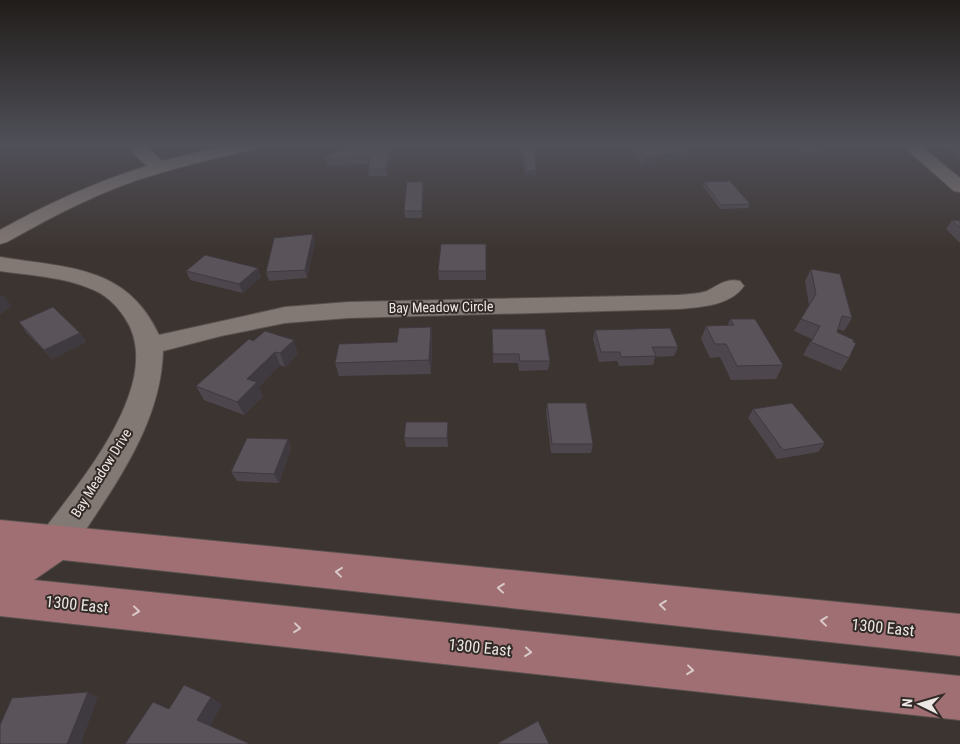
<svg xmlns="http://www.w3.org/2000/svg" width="960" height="744" font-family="'Roboto Condensed',sans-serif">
<rect width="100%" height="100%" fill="#3c3430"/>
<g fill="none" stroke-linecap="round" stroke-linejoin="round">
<g stroke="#57504d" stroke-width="2">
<g id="minor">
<path d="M130,146H146L162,161L225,146H256L254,149C221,157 189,164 157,174C104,189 55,215 7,242L0,244V230C47,204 95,182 147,166L136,156Z"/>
<polygon points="903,146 921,146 960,178 960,192 954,191"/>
<path d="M0,257C67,268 127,265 159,335L285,307L348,302L679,295C688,294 699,294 707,291C719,285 726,278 740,281L744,286C730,306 701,307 679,309L348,318L285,323L221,336L163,351C161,428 109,493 69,555L56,560L43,555L38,543L43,531C79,483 159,390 130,327C123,313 113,301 100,293C69,277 34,276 0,271Z"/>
</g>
</g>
<g stroke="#57504d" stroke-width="2">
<polygon id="major" points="0,520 960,614 960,656 63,560 34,580 960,676 960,720 0,616"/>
</g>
<use href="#minor" fill="#827874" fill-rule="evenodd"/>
<use href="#major" fill="#9f6f73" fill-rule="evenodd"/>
</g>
<g fill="#4d474d">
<polygon points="352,146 392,146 392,148 387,176 369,176 368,169 369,164 327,165 325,157"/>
<polygon points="519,146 534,146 536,176 526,177"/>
<polygon points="631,146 700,146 697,154 688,156 687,158 642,166 630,148"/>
<polygon points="788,146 822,146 822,147 819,154 788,149"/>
<polygon points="942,146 960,146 960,161"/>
<polygon points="704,182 750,204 748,208 720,209 703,186"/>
<polygon points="424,189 422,218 405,218 404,211"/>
<polygon points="952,220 960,221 960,243 946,229"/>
<polygon points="313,234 315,242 307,278 269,281 266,272"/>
<polygon points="486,244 486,280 439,280 438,271"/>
<polygon points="258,268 261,277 243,293 190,280 186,271"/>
<polygon points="811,269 852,318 844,331 838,329 837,332 849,358 841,371 803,355 812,339 794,331 809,305 805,281"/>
<polygon points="730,319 783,365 776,379 731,380 720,357 710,358 701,339 706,326 728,325"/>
<polygon points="19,322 80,333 86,342 52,359 26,332"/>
<polygon points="431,327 432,341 431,374 339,376 335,363 397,342"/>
<polygon points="492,329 550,361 548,370 519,371 518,363 493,363"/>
<polygon points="595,330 678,347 674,356 655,357 653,365 619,366 617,361 599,362 593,339"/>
<polygon points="249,339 298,354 285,367 280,365 259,387 263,396 244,415 204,400 196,386"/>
<polygon points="547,403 593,444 591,453 551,453 546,412"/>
<polygon points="753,409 825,443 818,452 777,459 748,418"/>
<polygon points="448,431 448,447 406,447 404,438"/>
<polygon points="288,439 291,448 279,483 237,481 231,472"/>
</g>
<g fill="#3f3a3f">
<polygon points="391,146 392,146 392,148 387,176 386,169"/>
<polygon points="700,146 697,154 688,156 687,158 642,166 644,158"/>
<polygon points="536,170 536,176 526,177 527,171"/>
<polygon points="423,182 424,189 422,218 422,211"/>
<polygon points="313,234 315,242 307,278 305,270"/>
<polygon points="258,268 261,277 243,293 239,284"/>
<polygon points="3,295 12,306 0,315 0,296"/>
<polygon points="431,327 432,341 431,374 429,360"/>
<polygon points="80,333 86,342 52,359 44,350"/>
<polygon points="294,340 298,354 285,367 280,353"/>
<polygon points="275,352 280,365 259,387 263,396 244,415 237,402 247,379"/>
<polygon points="448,422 448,447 447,438"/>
<polygon points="288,439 291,448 279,483 274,474"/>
<polygon points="88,692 98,697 81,744 67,744"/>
<polygon points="211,697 222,705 209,728 197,720"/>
</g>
<g fill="#5a535a" stroke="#3f3a3f">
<polygon points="352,146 391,146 386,169 368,169 370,157 325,158 325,157"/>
<polygon points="521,146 534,146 536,170 527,171"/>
<polygon points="636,146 700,146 687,149 690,151 644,158"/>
<polygon points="730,181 750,204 721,205 704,182"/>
<polygon points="407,182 423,182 422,211 404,211"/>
<polygon points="952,220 960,221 960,228"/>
<polygon points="313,234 305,270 266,272 274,238"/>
<polygon points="441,244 486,244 486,271 438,271"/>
<polygon points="205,255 258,268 239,284 186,271"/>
<polygon points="811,269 840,274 852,318 842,316 837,332 854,340 853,342 856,343 849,358 811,342 820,326 801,319 816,294"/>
<polygon points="53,307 80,333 44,350 19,322"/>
<polygon points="730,319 755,319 783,365 737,366 726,344 715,344 706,326 734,325"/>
<polygon points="431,327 429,360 335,363 339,344 397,342 399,328"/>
<polygon points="670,328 678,347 652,347 656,356 621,357 620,352 601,352 595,330"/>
<polygon points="492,329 545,329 550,361 520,361 519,354 493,354"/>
<polygon points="265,331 294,340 280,353 275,352 247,379 257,382 237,402 196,386 249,339 253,341"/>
<polygon points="547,403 586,403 593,444 552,444"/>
<polygon points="792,403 825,443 783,450 753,409"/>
<polygon points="406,422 448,422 447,438 404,438"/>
<polygon points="247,438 288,439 274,474 231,472"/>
<polygon points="184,685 211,697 197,720 250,744 125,744 153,702 169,709"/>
<polygon points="88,692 67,744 0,744 0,725 12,698"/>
<polygon points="538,721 549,744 499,744 498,743"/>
</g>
<defs><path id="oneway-chevron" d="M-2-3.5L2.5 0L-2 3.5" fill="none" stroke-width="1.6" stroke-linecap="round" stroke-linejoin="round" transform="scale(1.25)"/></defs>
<g stroke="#d9c9c8">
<use href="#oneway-chevron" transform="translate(339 572) rotate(-174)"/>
<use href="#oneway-chevron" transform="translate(501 588) rotate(-174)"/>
<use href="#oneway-chevron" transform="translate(663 605) rotate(-174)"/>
<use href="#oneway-chevron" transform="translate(136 611) rotate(6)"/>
<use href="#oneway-chevron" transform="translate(824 621) rotate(-174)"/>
<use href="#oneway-chevron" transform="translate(297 628) rotate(6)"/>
<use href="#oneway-chevron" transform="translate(528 652) rotate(6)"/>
<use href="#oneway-chevron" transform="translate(690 670) rotate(6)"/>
</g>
<linearGradient id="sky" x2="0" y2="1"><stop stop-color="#211d1a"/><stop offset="0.58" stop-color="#505059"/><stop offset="1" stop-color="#505059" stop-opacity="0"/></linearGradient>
<rect width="960" height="250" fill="url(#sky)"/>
<g text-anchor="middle" stroke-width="4" stroke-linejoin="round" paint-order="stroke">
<g font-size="14" fill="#ece7e4" stroke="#322a26">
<text transform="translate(441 307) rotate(-1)" y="5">Bay Meadow Circle</text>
<text transform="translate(101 473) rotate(-58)" y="5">Bay Meadow Drive</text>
</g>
<g font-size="16" fill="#ece7e4" stroke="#322a26">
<text transform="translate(77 604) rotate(6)" y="6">1300 East</text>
<text transform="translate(883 627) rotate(6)" y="6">1300 East</text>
<text transform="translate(480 647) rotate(6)" y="6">1300 East</text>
</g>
</g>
<g transform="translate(920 704) rotate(275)" stroke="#322a26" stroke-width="4" paint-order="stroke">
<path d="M0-4L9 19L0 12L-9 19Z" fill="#ece7e4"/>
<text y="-8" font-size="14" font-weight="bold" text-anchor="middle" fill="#ece7e4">N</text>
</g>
</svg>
